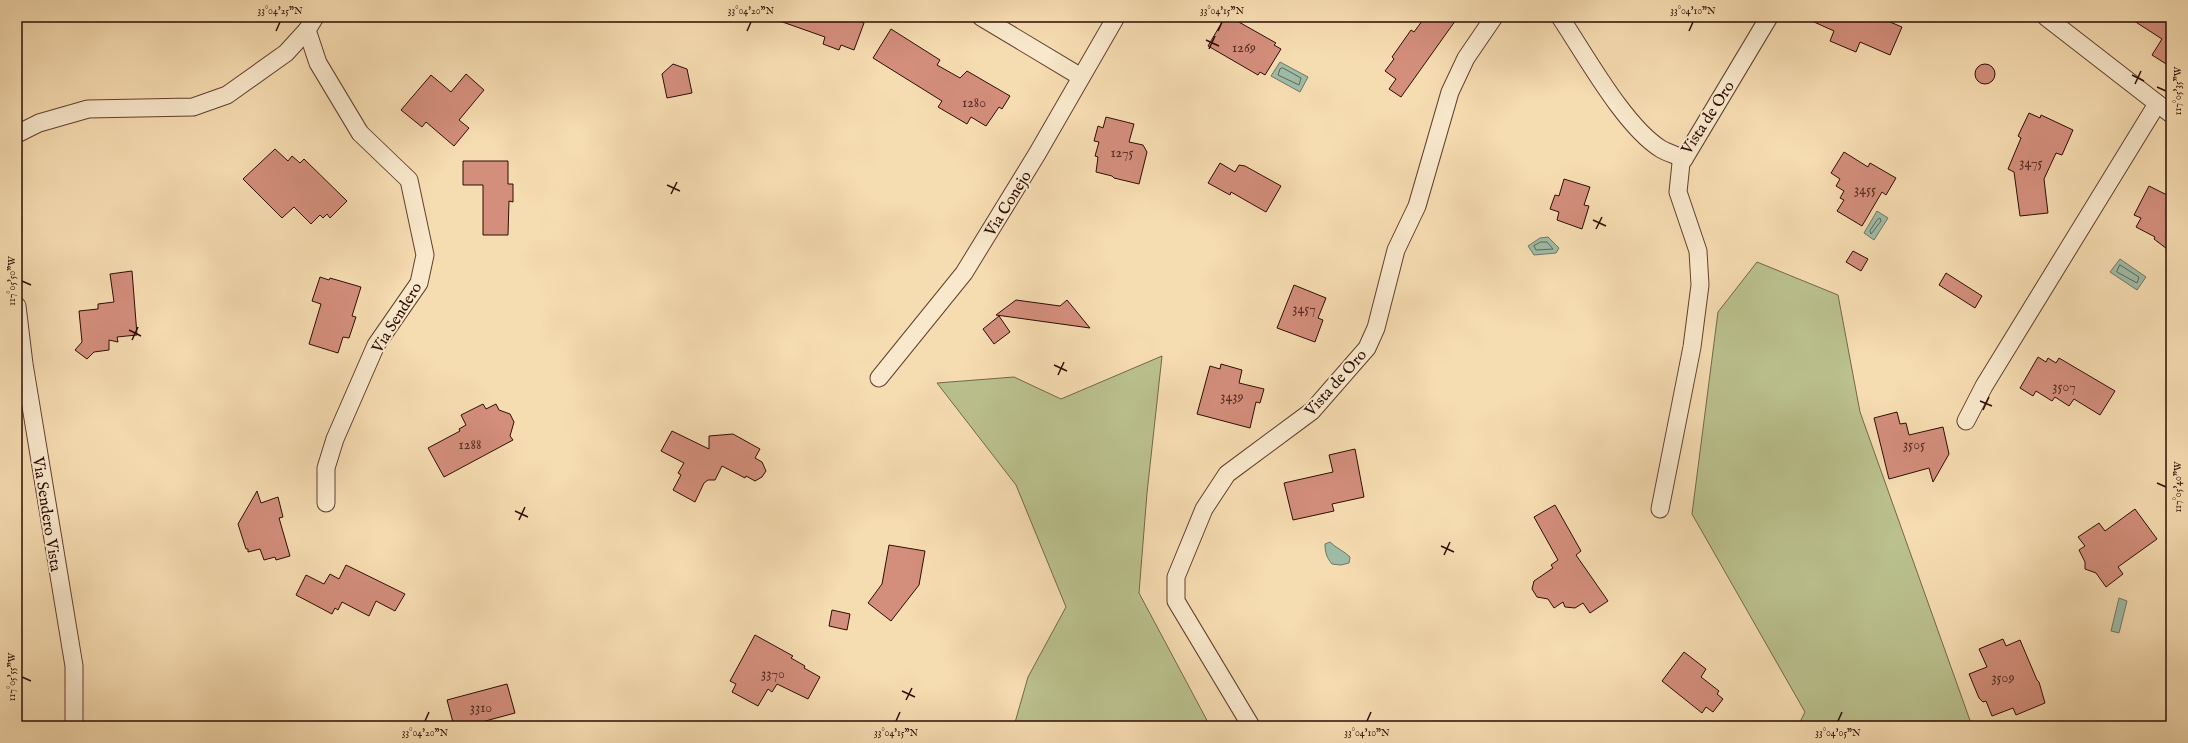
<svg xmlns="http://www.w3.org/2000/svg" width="2188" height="743" font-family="'IM FELL English',serif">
<rect width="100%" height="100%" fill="#f6dcb1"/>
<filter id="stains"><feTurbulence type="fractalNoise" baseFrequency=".005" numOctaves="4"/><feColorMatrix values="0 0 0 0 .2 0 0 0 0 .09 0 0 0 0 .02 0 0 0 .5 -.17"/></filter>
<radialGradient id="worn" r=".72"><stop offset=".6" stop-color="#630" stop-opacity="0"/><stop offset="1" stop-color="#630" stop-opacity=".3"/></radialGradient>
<g fill="#bac18d" stroke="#746748">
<polygon points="1757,262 1838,295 1860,412 1972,726 1798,726 1805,712 1692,514 1718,312"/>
<polygon points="1162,356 1147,493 1139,593 1210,726 1014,726 1028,677 1066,607 1016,485 937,383 1014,377 1061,399"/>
</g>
<g fill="#9dbca7" stroke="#717665">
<polygon points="1280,62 1308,77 1300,92 1271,76"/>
<polygon points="1877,211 1888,218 1874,240 1864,233"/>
<polygon points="1548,237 1559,248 1556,253 1534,255 1528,246 1540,238"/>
<polygon points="2120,259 2146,277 2137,290 2110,272"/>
<path d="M1330,542C1336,548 1344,551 1350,557L1349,563L1341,565L1332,564C1327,558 1325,553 1325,544Z"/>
<polygon points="2119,598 2127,601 2119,633 2111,631"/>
</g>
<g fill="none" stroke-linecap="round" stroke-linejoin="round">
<g stroke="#666455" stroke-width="1">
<polygon points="1283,68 1301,78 1299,85 1278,75 1280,69"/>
<polygon points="1878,219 1880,218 1881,221 1871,234 1870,231"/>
<polygon points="1541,242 1547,242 1553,249 1536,250 1534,246"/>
<polygon points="2120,265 2139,277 2137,283 2117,272"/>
</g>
</g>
<g fill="#d38e7c" stroke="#2e0d03">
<polygon points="774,17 848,17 864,23 854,50 841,45 839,50 823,44 825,37 774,19"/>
<polygon points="1225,17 1230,17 1276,43 1274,45 1281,49 1265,75 1260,72 1258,75 1208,46"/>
<polygon points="1425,17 1458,17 1401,97 1389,89 1396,79 1385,71 1394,59 1392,57 1411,30 1414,32"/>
<polygon points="1803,17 1892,17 1890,22 1902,27 1890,55 1860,42 1856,52 1830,41 1834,31"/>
<polygon points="2128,17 2171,17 2171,67 2152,55 2162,39"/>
<polygon points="891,29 940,60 937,65 960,78 967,71 1010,96 1002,109 999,107 986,126 971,117 967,124 938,107 942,101 873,58"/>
<circle cx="1985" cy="74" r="10"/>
<polygon points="673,64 687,69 692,93 667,98 662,74"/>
<polygon points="466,74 484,90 459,120 469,128 454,146 426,122 422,127 401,110 431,75 451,92"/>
<polygon points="2029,113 2040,118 2041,115 2073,130 2062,155 2056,153 2044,179 2048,213 2020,216 2014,172 2008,169 2021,138 2018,136"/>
<polygon points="1106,117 1134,124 1129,142 1143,145 1147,152 1139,184 1114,178 1112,176 1096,172 1098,157 1095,156 1099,142 1094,141 1098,126 1103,128"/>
<polygon points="275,149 288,161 292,156 300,163 304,159 347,201 330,218 327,214 323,218 320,215 311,224 294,207 282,218 243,179"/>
<polygon points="1844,152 1868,167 1870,163 1896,178 1886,195 1882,192 1862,226 1837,211 1844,200 1840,198 1844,191 1836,186 1840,179 1831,173"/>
<polygon points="463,161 508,161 508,184 513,184 513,202 509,201 508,235 483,235 483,185 463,185"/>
<polygon points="1220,163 1235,172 1239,165 1245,166 1281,186 1266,212 1231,192 1230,195 1208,183"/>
<polygon points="1564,179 1590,187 1584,205 1589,206 1582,229 1557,220 1559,212 1550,209 1555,195 1559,196"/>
<polygon points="2149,186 2171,197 2171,252 2154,239 2155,237 2136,227 2141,218 2134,215"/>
<polygon points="1853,251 1868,259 1861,271 1846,262"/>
<polygon points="132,271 137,335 117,337 118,342 109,340 109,350 94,352 87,359 75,350 82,342 79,311 98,309 98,304 114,302 110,274"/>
<polygon points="1946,273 1982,296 1975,308 1939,285"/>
<polygon points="320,277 329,280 330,278 361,287 352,316 356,317 349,338 343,337 338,353 309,344 321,304 312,301"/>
<polygon points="1294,285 1326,298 1318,318 1323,320 1315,342 1277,328"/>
<polygon points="1016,300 1060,306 1067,300 1090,328 996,315"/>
<polygon points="999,316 1010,332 994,344 983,329"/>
<polygon points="2038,357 2046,362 2048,358 2056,363 2059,358 2115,391 2100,415 2074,399 2069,406 2055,397 2052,401 2036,391 2033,396 2020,388"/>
<polygon points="1221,364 1242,370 1239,383 1264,389 1260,403 1256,402 1250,428 1197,414 1210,366 1220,369"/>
<polygon points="483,404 486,409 496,404 499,410 510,414 514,422 510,436 513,440 444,477 428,448 460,431 459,429 466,425 461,415"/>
<polygon points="1897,412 1900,424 1906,423 1909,435 1943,427 1949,454 1933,482 1929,468 1889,479 1874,418"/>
<polygon points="672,431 709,449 709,436 733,434 760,449 755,458 762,462 766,471 762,477 755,481 746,476 745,478 722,466 715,480 708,480 704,483 695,502 673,490 681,475 678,473 684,463 661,451"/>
<polygon points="1355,449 1364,497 1332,504 1334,511 1293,520 1284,483 1333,472 1329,455"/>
<polygon points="257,491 261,503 278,497 283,517 279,518 290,556 276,560 275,557 264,560 260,549 248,552 248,549 246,549 238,524"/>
<polygon points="1555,505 1581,551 1576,555 1608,601 1590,613 1583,603 1575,608 1565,607 1563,602 1554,608 1548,599 1537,597 1532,589 1534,581 1553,568 1551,565 1558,560 1534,517"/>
<polygon points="2135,509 2157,539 2118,567 2123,574 2106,587 2096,573 2085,569 2085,562 2079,550 2085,546 2078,537 2099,523 2105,531"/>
<polygon points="889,545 925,551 919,585 891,621 868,603 882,584"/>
<polygon points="346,565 405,594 395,611 376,601 369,616 342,602 338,610 335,608 332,614 296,595 306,575 324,584 330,574 339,579"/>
<polygon points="832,610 850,614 847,630 829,626"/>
<polygon points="755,635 793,656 791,658 805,666 804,668 820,677 808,699 777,684 772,692 768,689 758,706 732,692 736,684 730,681"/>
<polygon points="2003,639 2006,646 2020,640 2037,680 2039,682 2045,703 2016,715 2013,708 1992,716 1986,701 1983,702 1979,698 1969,674 1987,667 1979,649"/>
<polygon points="1684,652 1706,669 1701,677 1719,691 1717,694 1723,699 1713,712 1706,707 1702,713 1662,681"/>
<polygon points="507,684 515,713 467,726 454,726 447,700"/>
</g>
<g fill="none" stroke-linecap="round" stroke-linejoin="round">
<g stroke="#60412e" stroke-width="19">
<g id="street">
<polyline points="315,17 307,30 318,63 360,133 409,180 425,255 419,283 376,345 335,439 326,468 326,503"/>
<polyline points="981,17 1081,77"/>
<path d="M1560,17C1585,54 1624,126 1661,149C1668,153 1676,155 1684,159L1769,17"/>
<polyline points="2046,17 2171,114"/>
<polyline points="17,134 39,123 88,109 193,107 227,95 286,53 307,30"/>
<polyline points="17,306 24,364 74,666 74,723"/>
<polyline points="879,378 964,273 1037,154 1116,17"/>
<polyline points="1966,421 1984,386 2157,104"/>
<polyline points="1660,509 1692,347 1700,285 1698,251 1678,192 1681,163 1684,159"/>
<polyline points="1251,726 1176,601 1176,577 1204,509 1227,474 1312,411 1367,348 1376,328 1396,250 1417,206 1450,92 1466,58 1494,17"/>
</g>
</g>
<use href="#street" stroke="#f9e8cc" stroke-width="17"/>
</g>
<path fill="none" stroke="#2e0d03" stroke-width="1.5" d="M276,31L280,22M747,31L751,22M1218,31L1222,22M1689,31L1693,22M1206,40L1219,46M1209,49L1215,36M2132,75L2144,81M2135,84L2141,71M2157,87L2166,91M667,185L680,191M671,194L677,182M1593,220L1606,226M1596,229L1602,217M22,281L31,285M129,330L141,336M132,340L138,327M1054,365L1067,371M1058,375L1064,362M1980,401L1992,406M1983,410L1989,397M2157,483L2166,487M515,511L528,517M519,520L525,507M1441,546L1454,552M1444,555L1450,542M22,677L31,681M902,691L915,697M906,700L912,688M425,721L429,712M896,721L900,712M1367,721L1371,712M1838,721L1842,712"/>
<g text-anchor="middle" stroke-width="4" stroke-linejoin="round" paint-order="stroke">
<g font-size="14" fill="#572d21">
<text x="1244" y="52">1269</text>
<text x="974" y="107">1280</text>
<text x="1122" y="157">1275</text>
<text x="2031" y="167">3475</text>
<text x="1865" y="194">3455</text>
<text x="1304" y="313">3457</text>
<text x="2064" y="391">3507</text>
<text x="1232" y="401">3439</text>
<text x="470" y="449">1288</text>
<text x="1914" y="449">3505</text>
<text x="773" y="678">3370</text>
<text x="2003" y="682">3509</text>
<text x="481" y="712">3310</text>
</g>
<g font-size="16" fill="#2e0d03" stroke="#f9e8cc">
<text transform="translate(1707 117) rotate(-57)" y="6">Vista de Oro</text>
<text transform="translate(1007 203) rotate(-58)" y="6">Via Conejo</text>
<text transform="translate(396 317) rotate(-58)" y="6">Via Sendero</text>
<text transform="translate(1335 382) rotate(-48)" y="6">Vista de Oro</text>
<text transform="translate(48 514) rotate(81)" y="6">Via Sendero Vista</text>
</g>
</g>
<rect width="2188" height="743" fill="none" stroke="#f6dcb1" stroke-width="44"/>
<rect x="22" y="22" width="2144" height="699" fill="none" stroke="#2e0d03" stroke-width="1.5"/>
<g font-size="10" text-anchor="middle" fill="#2e0d03">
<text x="280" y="14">33°04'25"N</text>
<text x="751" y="14">33°04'20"N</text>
<text x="1222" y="14">33°04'15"N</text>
<text x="1693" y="14">33°04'10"N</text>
<text transform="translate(2177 91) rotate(-90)" y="4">117°05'35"W</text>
<text transform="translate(11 281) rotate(-90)" y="4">117°05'50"W</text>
<text transform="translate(2177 487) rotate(-90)" y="4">117°05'40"W</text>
<text transform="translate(11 677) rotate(-90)" y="4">117°05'55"W</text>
<text x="425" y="736">33°04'20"N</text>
<text x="896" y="736">33°04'15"N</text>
<text x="1367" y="736">33°04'10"N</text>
<text x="1838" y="736">33°04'05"N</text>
</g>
<rect width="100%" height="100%" filter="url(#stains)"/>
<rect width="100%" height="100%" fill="url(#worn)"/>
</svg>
